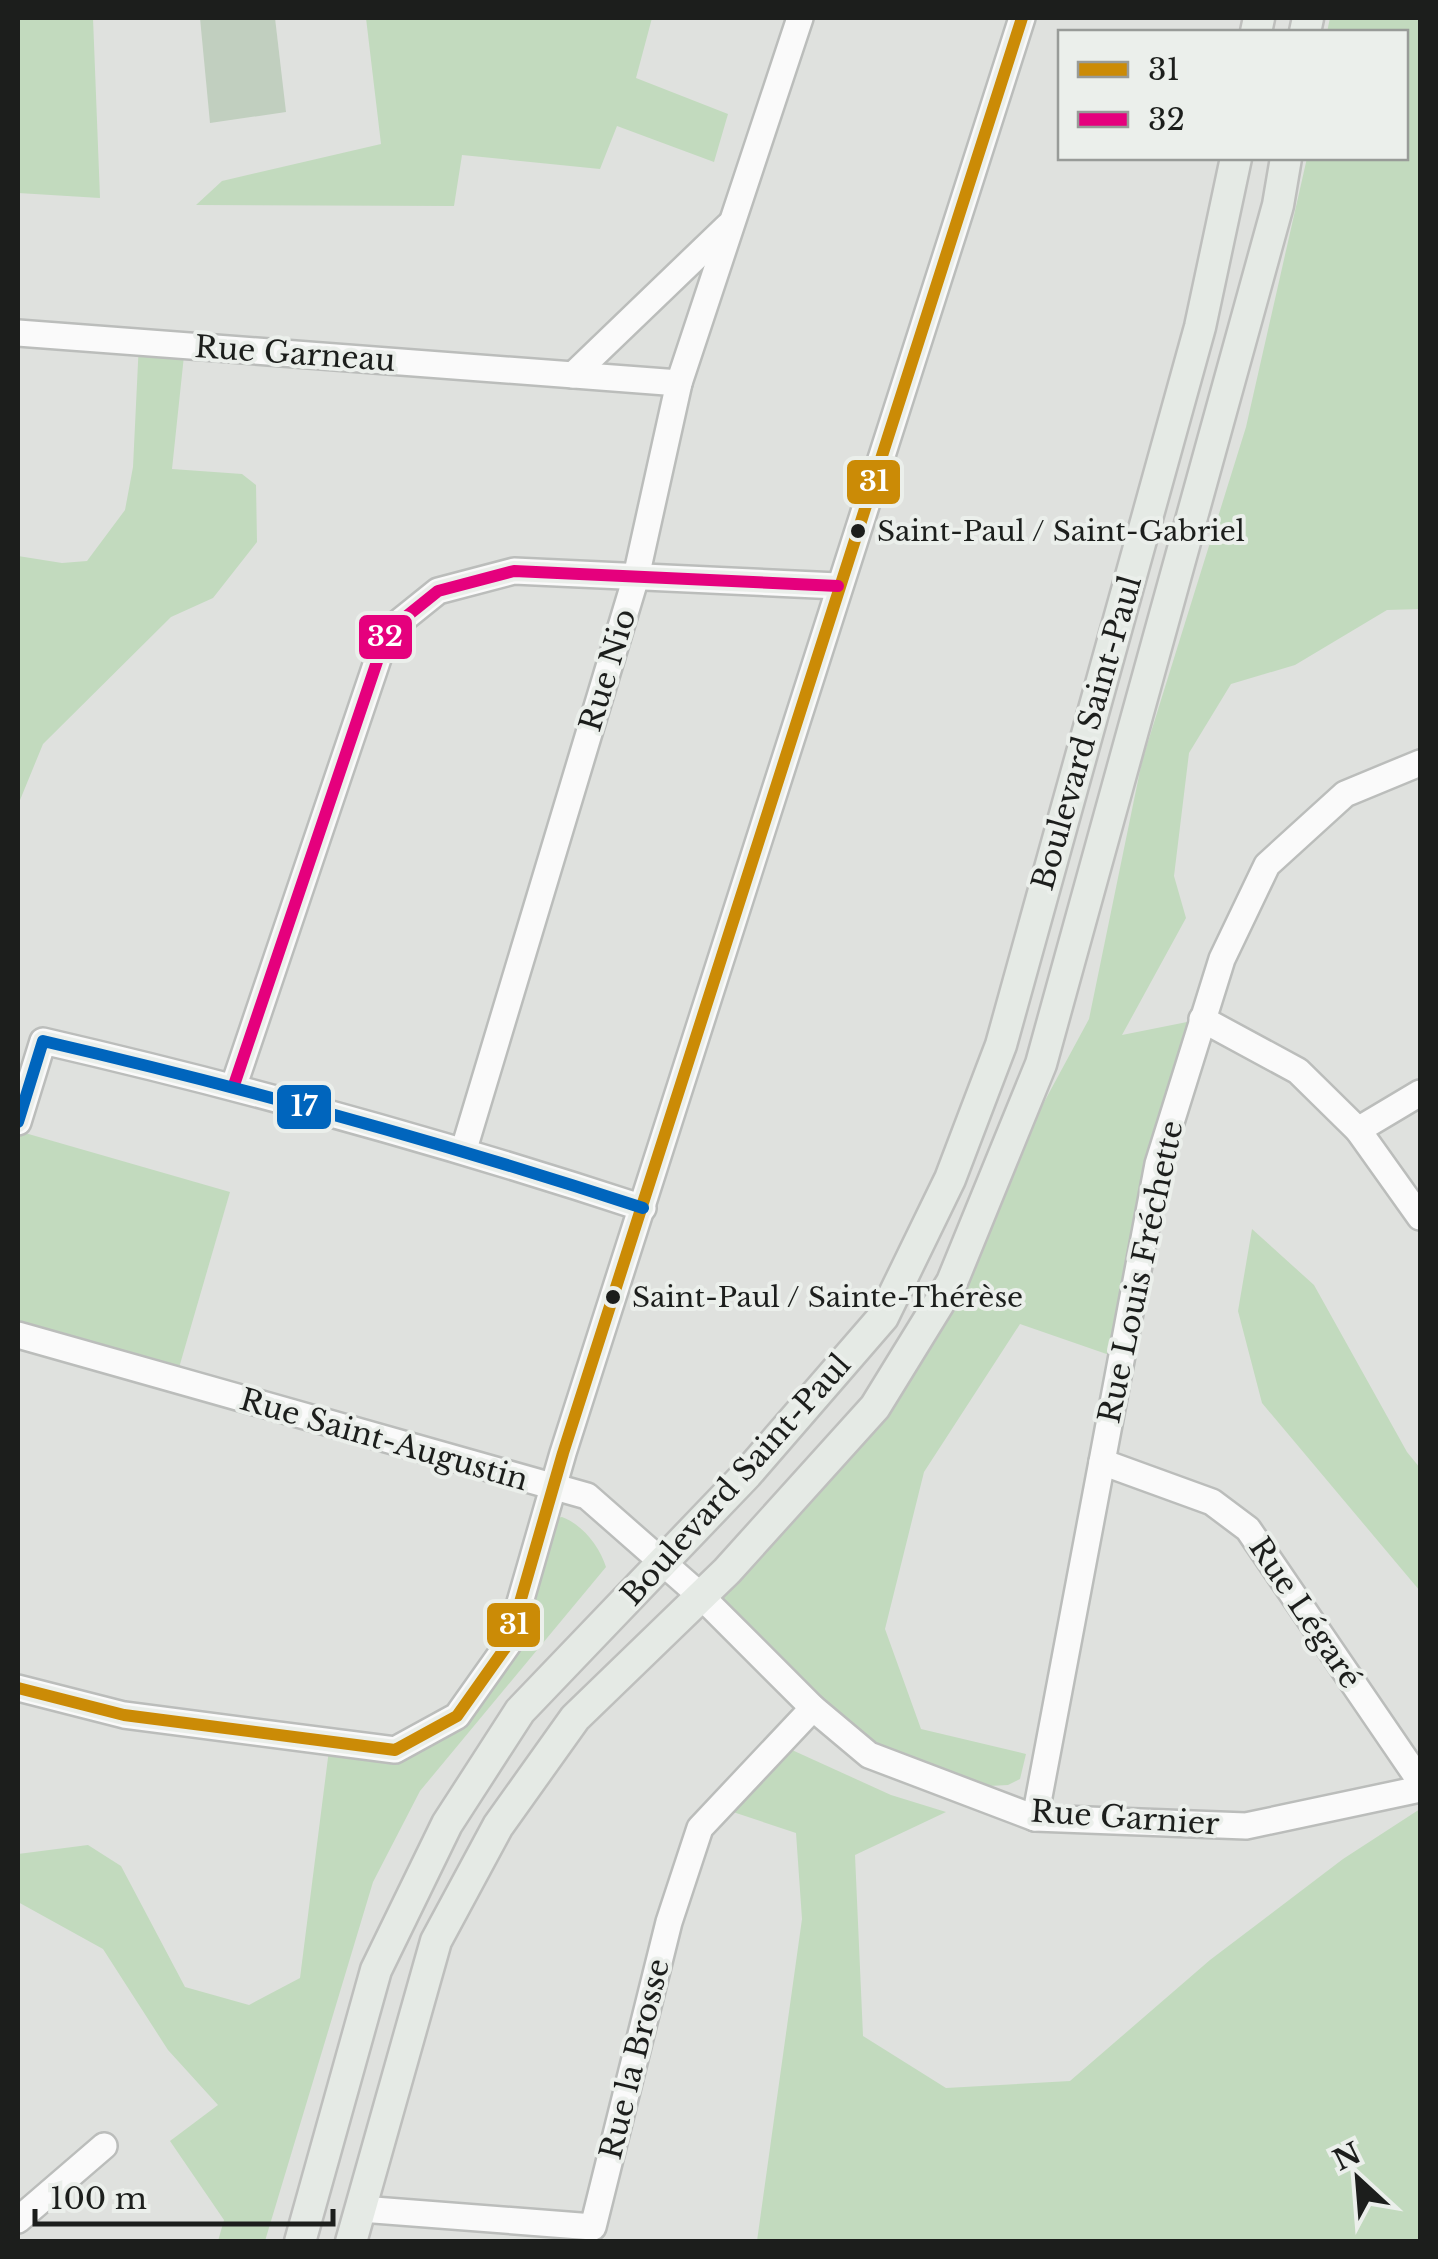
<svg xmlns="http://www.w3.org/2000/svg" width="1438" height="2259" font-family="'Libre Baskerville',serif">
<rect width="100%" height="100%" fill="#dfe1de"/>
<g fill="#c2dabe">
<polygon points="18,18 93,18 100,198 18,193"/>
<polygon points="366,18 652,18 636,78 728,114 714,162 617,126 600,169 462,155 454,206 196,205 222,181 381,144"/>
<polygon points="1330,18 1420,18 1420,609 1387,610 1295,665 1231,684 1189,753 1174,876 1186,918 1122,1035 1202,1019 1121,1359 1020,1324 924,1472 885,1629 921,1729 1026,1754 1020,1779 1008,1785 989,1786 895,1755 860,1737 722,1603 718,1586 838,1459 1009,1167 1089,1019 1142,761 1246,427 1307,158 1406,158 1406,32 1327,32"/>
<polygon points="139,342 185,346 172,469 242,474 256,485 257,542 213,598 171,617 43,744 18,805 18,556 62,563 87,561 125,510 133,467"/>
<polygon points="18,1131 230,1192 174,1385 18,1340"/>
<polygon points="1252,1229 1314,1285 1407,1452 1420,1468 1420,1591 1262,1403 1238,1311"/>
<path d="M562,1517C582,1524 600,1547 606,1567L420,1791L373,1882L265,2241H218L224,2220L170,2141L218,2105L168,2050L103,1949L18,1902V1854L88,1845L121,1866L185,1987L249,2005L300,1978L330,1742L395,1750L457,1716L508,1644L554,1518Z"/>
<polygon points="781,1745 891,1795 946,1812 855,1855 863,2036 946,2088 1070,2081 1210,1960 1343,1859 1420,1809 1420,2241 757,2241 802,1919 796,1833 727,1810"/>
</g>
<polygon fill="#c1cfbf" points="200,18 275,18 286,112 210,123"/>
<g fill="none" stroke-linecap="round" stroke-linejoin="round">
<g stroke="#bbbdbb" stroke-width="30">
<g id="minor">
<polyline points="18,333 679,383"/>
<polyline points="573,375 728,226"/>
<polyline points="1202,1019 1298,1071 1358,1130 1420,1217"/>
<polyline points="234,1085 387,632 438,591 514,571 838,586"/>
<path d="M18,1122L43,1041C246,1088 445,1143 643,1208"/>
<polyline points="1358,1130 1420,1093"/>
<polyline points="464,1149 636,577 679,383 800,18"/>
<polyline points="18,1335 587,1496 702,1597 813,1708 869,1755 1035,1818 1246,1826 1420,1789"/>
<polyline points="1102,1462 1212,1502 1248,1529 1420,1781"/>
<polyline points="18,1688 124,1715 395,1750 457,1716 508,1644 563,1453 1022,18"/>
<polyline points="1035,1818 1158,1164 1222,959 1267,865 1345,794 1420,763"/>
<polyline points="361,2209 593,2227 669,1922 700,1828 813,1708"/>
<polyline points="18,2220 104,2146"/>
</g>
</g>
<g stroke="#bebfbd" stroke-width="35">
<g id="major">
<polyline points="1256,32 1259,18"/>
<polyline points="1305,32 1308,18"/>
<polyline points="300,2242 376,1970 447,1824 520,1711 747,1474 883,1317 950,1179 1001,1045 1200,327 1236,158"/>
<polyline points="351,2242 436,1941 498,1826 575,1718 727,1571 875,1407 952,1282 1041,1064 1278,205 1286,158"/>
</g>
</g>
<use href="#minor" stroke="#fafafa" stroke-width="25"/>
<use href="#major" stroke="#e5eae5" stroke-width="30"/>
<g stroke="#ebefeb" stroke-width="20">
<polyline id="bus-1" points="18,1688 124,1715 395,1750 457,1716 508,1644 563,1453 1022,18"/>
</g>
<g stroke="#ebefeb" stroke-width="20">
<polyline id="bus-2" points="234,1085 387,632 438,591 514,571 838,586"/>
</g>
<g stroke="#ebefeb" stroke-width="20">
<path id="bus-3" d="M18,1122L43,1041C246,1088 445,1143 643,1208"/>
</g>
<use href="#bus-1" stroke="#cb8b06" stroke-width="12"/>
<use href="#bus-2" stroke="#e5007d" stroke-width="12"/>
<use href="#bus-3" stroke="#0065bd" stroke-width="12"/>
</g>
<g fill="#1c1e1c" stroke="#ebefeb" stroke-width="4">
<circle cx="858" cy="531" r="9"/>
<circle cx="613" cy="1297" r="9"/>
</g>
<g text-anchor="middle" stroke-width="8" stroke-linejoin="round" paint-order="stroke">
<g font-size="28" fill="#1c1e1c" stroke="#ebefeb" text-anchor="start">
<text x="877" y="541">Saint-Paul / Saint-Gabriel</text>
<text x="632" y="1307">Saint-Paul / Sainte-Thérèse</text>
</g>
<g font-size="30" fill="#1c1e1c" stroke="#ebefeb">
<text transform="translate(295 354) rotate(4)" y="10">Rue Garneau</text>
<text transform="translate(608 670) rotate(-73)" y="10">Rue Nio</text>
<text transform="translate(1087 733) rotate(-74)" y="10">Boulevard Saint-Paul</text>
<text transform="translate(1141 1272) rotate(-78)" y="10">Rue Louis Fréchette</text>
<text transform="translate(384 1440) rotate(16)" y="10">Rue Saint-Augustin</text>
<text transform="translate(736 1480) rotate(-48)" y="10">Boulevard Saint-Paul</text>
<text transform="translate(1305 1613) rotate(56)" y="10">Rue Légaré</text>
<text transform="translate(1125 1818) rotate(4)" y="10">Rue Garnier</text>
<text transform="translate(635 2059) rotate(-76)" y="10">Rue la Brosse</text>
</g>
</g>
<g stroke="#ebefeb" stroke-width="4">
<rect x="845" y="458" width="57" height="48" rx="10" fill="#cb8b06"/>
<rect x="357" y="613" width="57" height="48" rx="10" fill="#e5007d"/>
<rect x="275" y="1083" width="58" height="48" rx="10" fill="#0065bd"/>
<rect x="485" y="1601" width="57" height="48" rx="10" fill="#cb8b06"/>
</g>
<g font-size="28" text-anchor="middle" font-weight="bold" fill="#fff">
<text x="874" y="491">31</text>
<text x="385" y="646">32</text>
<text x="304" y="1116">17</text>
<text x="514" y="1634">31</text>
</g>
<rect width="1438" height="2259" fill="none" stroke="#1c1e1c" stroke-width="40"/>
<rect x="1058" y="30" width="350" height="130" fill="#ebefeb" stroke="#989b98" stroke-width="2.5"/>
<rect x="1078" y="62" width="50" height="15" fill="#cb8b06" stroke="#989b98" stroke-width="2.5"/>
<text x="1148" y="80" font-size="30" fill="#1c1e1c">31</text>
<rect x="1078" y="112" width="50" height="15" fill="#e5007d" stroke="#989b98" stroke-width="2.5"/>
<text x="1148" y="130" font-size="30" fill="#1c1e1c">32</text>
<g transform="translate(1358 2179) rotate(334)" stroke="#ebefeb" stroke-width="8" paint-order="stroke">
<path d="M0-8L18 38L0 25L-18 38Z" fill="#1c1e1c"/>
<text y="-15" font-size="28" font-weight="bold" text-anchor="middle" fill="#1c1e1c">N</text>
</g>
<path d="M35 2209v15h298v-15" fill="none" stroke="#1c1e1c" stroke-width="5"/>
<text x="50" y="2209" font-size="30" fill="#1c1e1c" stroke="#ebefeb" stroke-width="8" paint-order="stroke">100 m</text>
</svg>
